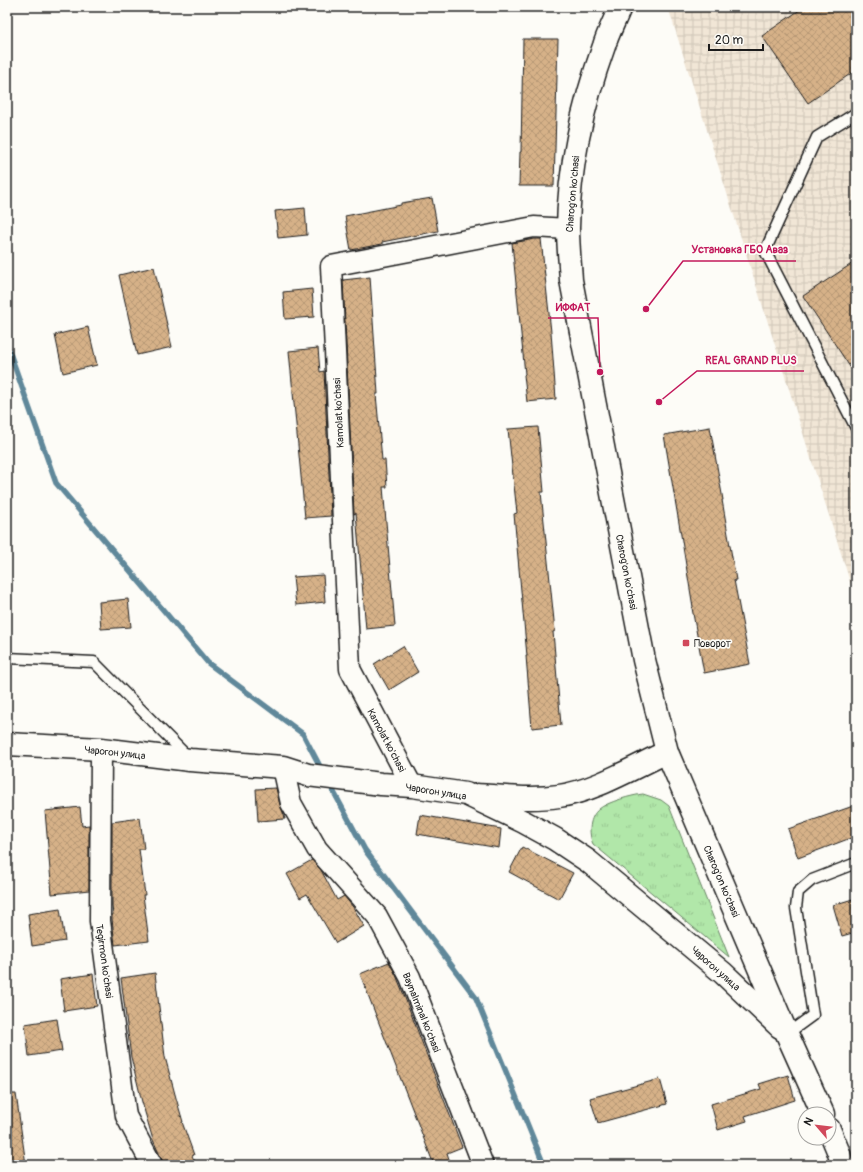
<svg xmlns="http://www.w3.org/2000/svg" width="863" height="1172" font-family="Pangolin,sans-serif">
<defs>
<pattern id="industrial-grid" width="8" height="8" patternUnits="userSpaceOnUse"><rect width="8" height="8" fill="#f1e6d6"/><path d="M0 4h8M4 0v8" fill="none" stroke="#cec5b7"/></pattern>
<pattern id="grass-tufts" width="24" height="20" patternUnits="userSpaceOnUse"><rect width="24" height="20" fill="#b1e7a9"/><path d="M3 7l-1-3M5 7V3M7 7l1-3M15 17l-1-3M17 17v-4M19 17l1-3" fill="none" stroke="#98c691"/></pattern>
<pattern id="building-cross-hatch" width="8" height="8" patternUnits="userSpaceOnUse"><rect width="8" height="8" fill="#d6b188"/><path d="M0 0l8 8M0 8l8-8" fill="none" stroke="#b79875"/></pattern>
</defs>
<rect width="100%" height="100%" fill="#fdfcf7"/>
<filter id="ink" filterUnits="userSpaceOnUse"><feTurbulence type="fractalNoise" baseFrequency=".025" numOctaves="2"/><feDisplacementMap in="SourceGraphic" scale="8" xChannelSelector="R" yChannelSelector="G"/><feConvolveMatrix kernelMatrix="1 2 1 2 8 2 1 2 1" color-interpolation-filters="sRGB"/></filter>
<g filter="url(#ink)">
<polygon fill="url(#industrial-grid)" points="668,7 856,7 856,589 852,588"/>
<path fill="url(#grass-tufts)" stroke="#668262" d="M643,794L661,800L669,806L729,957L593,844C588,833 589,817 599,809C607,802 633,795 643,794Z"/>
<g fill="none" stroke-linecap="round" stroke-linejoin="round">
<g stroke="#60889a" stroke-width="5.5">
<polyline points="7,345 56,483 208,663 303,734 323,772"/>
<polyline points="329,783 365,850 476,998 544,1165"/>
</g>
</g>
<g fill="url(#building-cross-hatch)" stroke="#1c1c1c">
<polygon points="804,7 856,7 856,70 808,103 762,36"/>
<polygon points="523,39 558,39 554,186 519,186 520,152 521,152"/>
<polygon points="432,198 438,231 382,242 382,244 351,250 345,216 401,205 401,203"/>
<polygon points="305,208 307,235 278,238 275,211"/>
<polygon points="535,239 541,239 551,332 556,399 527,402 524,375 525,374 512,243"/>
<polygon points="856,261 856,376 803,296"/>
<polygon points="154,267 172,347 137,355 119,275"/>
<polygon points="370,277 378,394 376,394 382,460 385,460 387,487 383,487 395,626 366,629 356,513 354,514 343,280"/>
<polygon points="312,289 314,317 285,319 283,292"/>
<polygon points="88,327 97,365 63,373 55,335"/>
<polygon points="318,348 320,372 324,371 331,516 305,518 289,351"/>
<polygon points="538,427 544,492 541,492 555,631 553,632 561,725 532,728 526,656 527,656 514,514 517,513 508,429"/>
<polygon points="710,427 723,500 722,500 736,580 734,580 750,664 704,673 692,608 693,607 679,523 664,435"/>
<polygon points="323,575 325,602 296,605 293,577"/>
<polygon points="128,599 131,627 101,629 99,602"/>
<polygon points="403,646 418,672 389,690 374,664"/>
<polygon points="276,788 280,805 284,815 285,819 258,821 256,789"/>
<polygon points="856,805 856,836 798,858 788,829"/>
<polygon points="80,807 82,826 89,825 89,890 52,894 45,811"/>
<polygon points="420,815 501,829 499,848 417,834"/>
<polygon points="140,818 144,849 139,849 145,895 143,895 149,941 115,945 112,919 112,915 113,915 112,906 112,822"/>
<polygon points="522,847 573,873 559,899 509,872"/>
<polygon points="312,860 321,870 337,900 344,896 353,907 364,926 336,943 307,894 300,898 287,874"/>
<polygon points="856,898 856,932 842,936 833,905"/>
<polygon points="60,909 65,941 32,946 28,914"/>
<polygon points="389,962 396,975 402,990 462,1147 447,1153 451,1165 434,1165 360,974"/>
<polygon points="155,973 165,1057 176,1098 183,1122 182,1122 194,1155 192,1156 197,1165 163,1165 162,1160 153,1140 142,1102 131,1057 121,978"/>
<polygon points="93,974 97,1006 64,1011 60,979"/>
<polygon points="57,1019 62,1051 29,1056 25,1024"/>
<polygon points="788,1075 795,1100 745,1116 747,1121 718,1130 711,1104 761,1089 759,1084"/>
<polygon points="660,1079 667,1104 598,1123 590,1098"/>
<polygon points="7,1094 16,1094 26,1165 7,1165"/>
</g>
<g fill="none" stroke-linecap="round" stroke-linejoin="round">
<g stroke="#1c1c1c" stroke-width="13">
<g id="service">
<polyline points="856,113 817,137 765,251 856,428"/>
<polyline points="7,658 94,662 188,757"/>
<polyline points="787,1034 813,1015 796,908 798,892 812,880 856,863"/>
</g>
</g>
<g stroke="#1c1c1c" stroke-width="23">
<g id="minor">
<polyline points="101,749 100,921 126,1116 152,1165"/>
<polyline points="283,767 291,803 317,849 377,916 410,977 483,1165"/>
<polyline points="412,786 350,669 331,266 534,227 568,229"/>
</g>
</g>
<g stroke="#1c1c1c" stroke-width="25">
<g id="secondary">
<path d="M620,7C615,20 608,33 604,46C583,104 569,167 568,228C568,246 570,263 571,280L644,660L667,752L787,1034L823,1114"/>
<polyline points="7,744 101,749 190,760 283,767 308,775 381,784 412,786 466,794 524,822 555,839 588,861 723,973 780,1027"/>
<path d="M477,795C505,797 532,800 559,796C595,791 634,767 667,752"/>
<polyline points="829,1129 839,1153 842,1165"/>
</g>
</g>
<use href="#service" stroke="#fdfcf7" stroke-width="10"/>
<use href="#minor" stroke="#fdfcf7" stroke-width="20"/>
<use href="#secondary" stroke="#fdfcf7" stroke-width="22"/>
</g>
</g>
<rect fill="#d1495b" stroke="#fdfcf7" stroke-width="1.5" x="682" y="639" width="8" height="8" rx="2"/>
<g text-anchor="middle" stroke-width="3.5" stroke-linejoin="round" paint-order="stroke">
<g font-size="10" fill="#1c1c1c" stroke="#fdfcf7">
<text transform="translate(572 194) rotate(-85)" y="4">Charog'on ko'chasi</text>
<text transform="translate(338 413) rotate(-93)" y="4">Kamolat ko'chasi</text>
<text transform="translate(627 572) rotate(79)" y="4">Charog'on ko'chasi</text>
<text transform="translate(387 740) rotate(62)" y="4">Kamolat ko'chasi</text>
<text transform="translate(115 752) rotate(6)" y="4">Чарогон улица</text>
<text transform="translate(436 791) rotate(9)" y="4">Чарогон улица</text>
<text transform="translate(722 881) rotate(67)" y="4">Charog'on ko'chasi</text>
<text transform="translate(105 961) rotate(82)" y="4">Tegirmon ko'chasi</text>
<text transform="translate(716 968) rotate(41)" y="4">Чарогон улица</text>
<text transform="translate(422 1012) rotate(68)" y="4">Baynalminal ko'chasi</text>
</g>
<g font-size="10" fill="#1c1c1c" stroke="#fdfcf7" text-anchor="start">
<text x="694" y="647">Поворот</text>
</g>
</g>
<path fill="none" stroke="#c2185b" stroke-width="1.5" d="M646 309L683 261H796M600 372L598 318H548M659 402L697 371H804"/>
<g fill="#c2185b" stroke="#fdfcf7" stroke-width="1.5">
<circle cx="646" cy="309" r="4"/>
<circle cx="600" cy="372" r="4"/>
<circle cx="659" cy="402" r="4"/>
</g>
<g font-size="11" text-anchor="middle" font-weight="bold" fill="#c2185b" stroke="#fdfcf7" stroke-width="3.5" stroke-linejoin="round" paint-order="stroke">
<text x="740" y="253">Установка ГБО Аваз</text>
<text x="573" y="311">ИФФАТ</text>
<text x="751" y="364">REAL GRAND PLUS</text>
</g>
<rect width="863" height="1172" fill="none" stroke="#fdfcf7" stroke-width="24"/>
<rect x="12" y="12" width="839" height="1148" fill="none" stroke="#1c1c1c" stroke-width="1.5" filter="url(#ink)"/>
<g transform="translate(817 1126) rotate(298)"><circle r="19" fill="#fdfcf7" stroke="#a3a29f"/>
<path d="M0-3L7 15L0 10L-7 15Z" fill="#d1495b"/>
<text y="-6" font-size="11" font-weight="bold" text-anchor="middle" fill="#1c1c1c">N</text>
</g>
<path d="M709 44v6h54v-6" fill="none" stroke="#1c1c1c" stroke-width="2"/>
<text x="715" y="44" font-size="12" fill="#1c1c1c" stroke="#fdfcf7" stroke-width="3" paint-order="stroke">20 m</text>
</svg>
